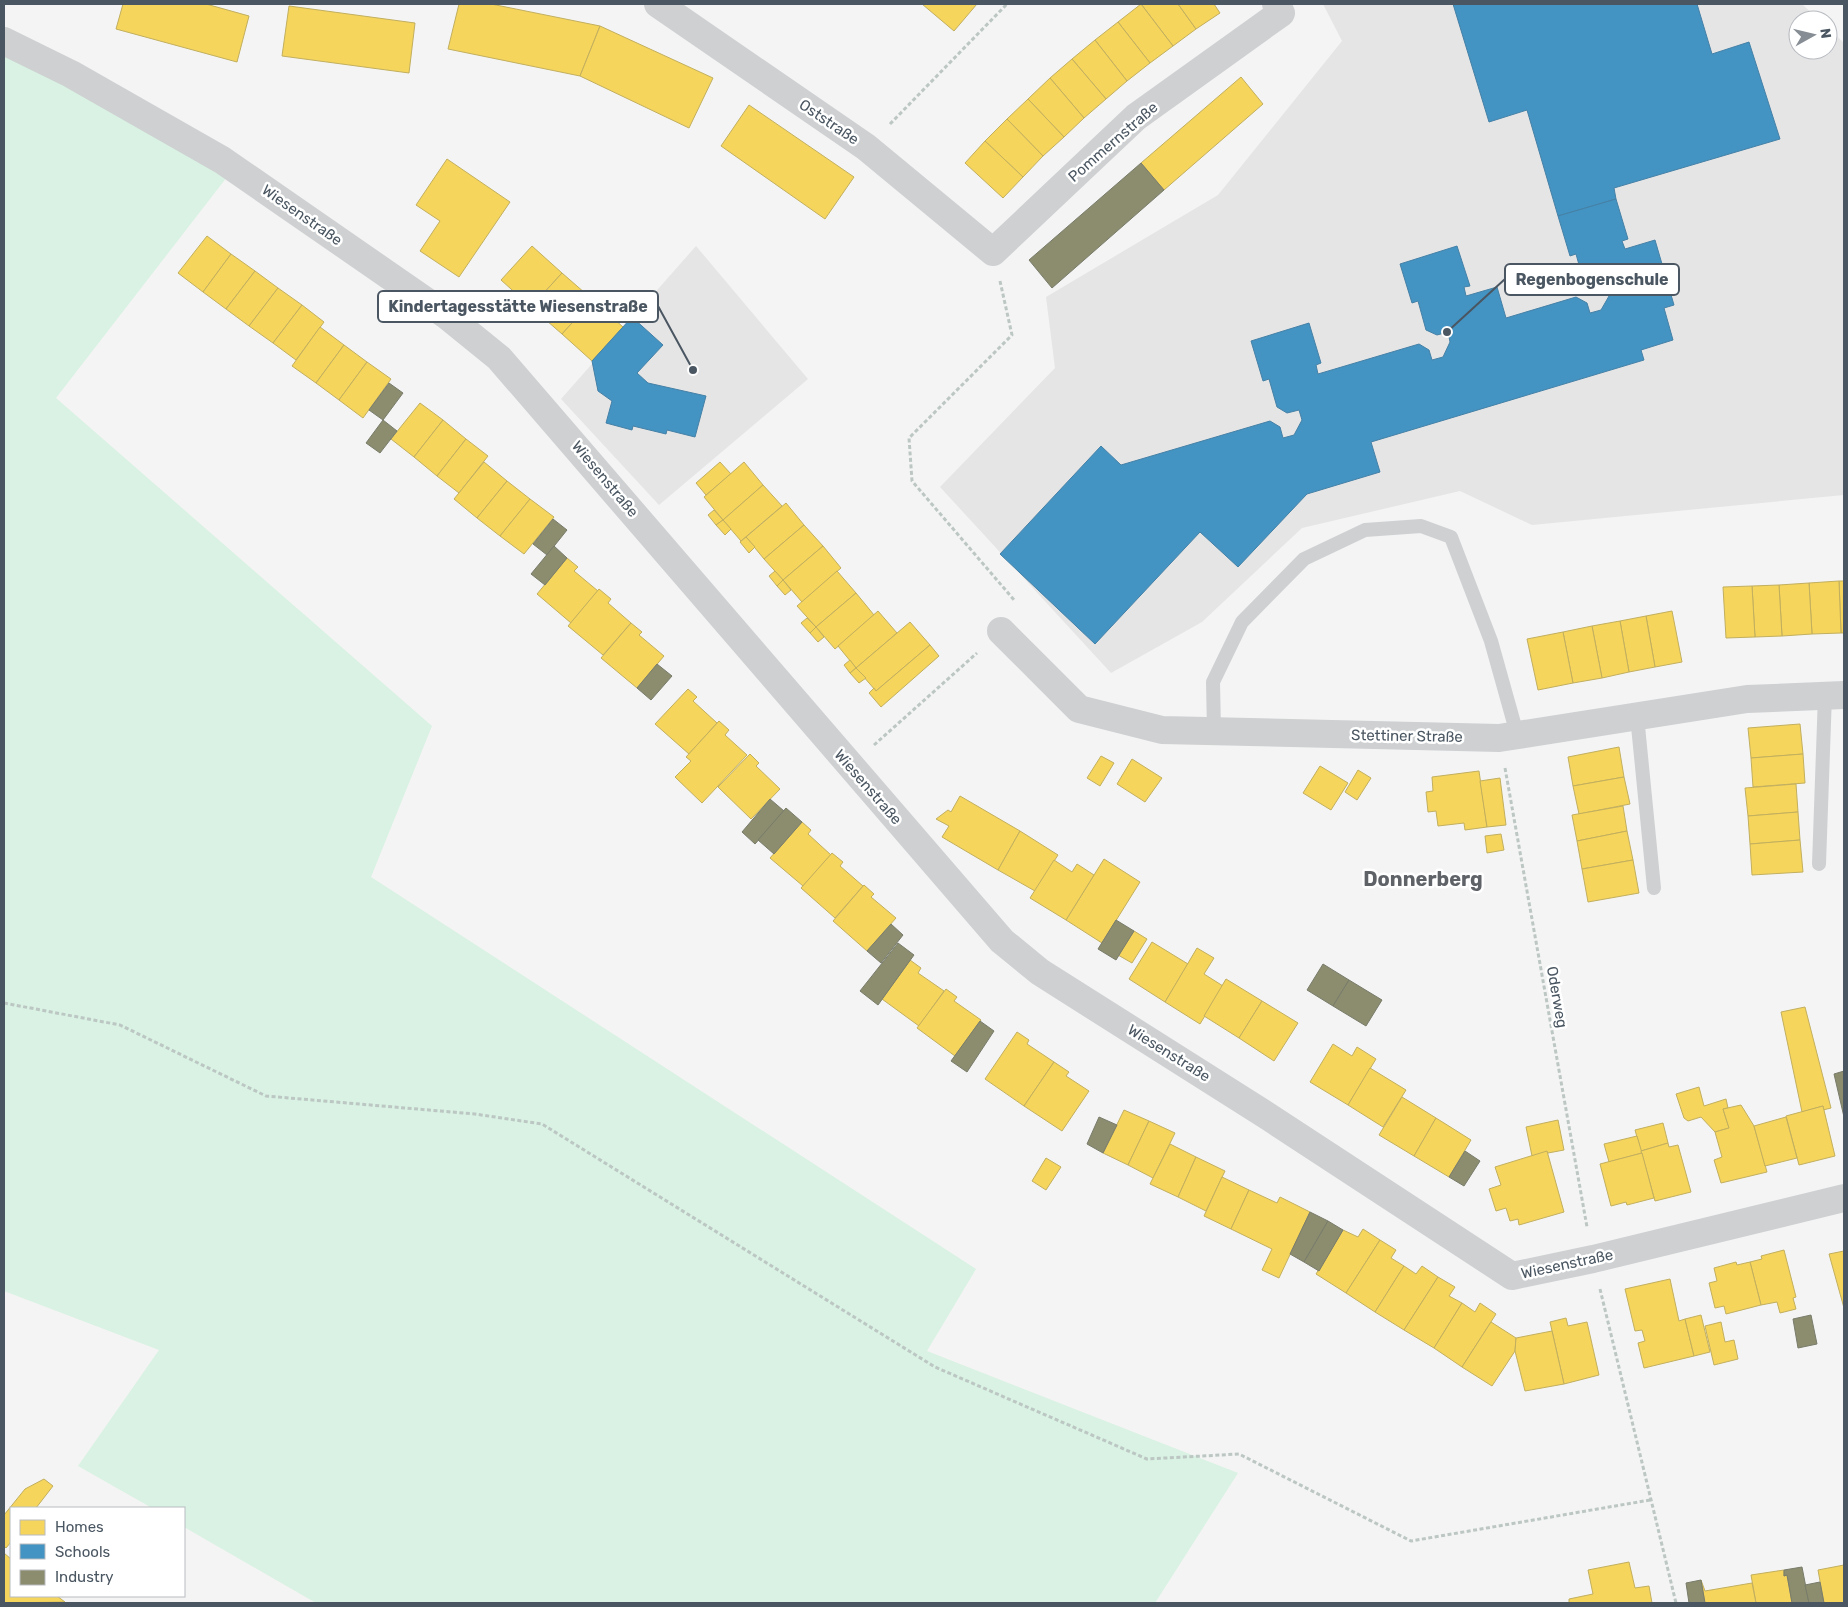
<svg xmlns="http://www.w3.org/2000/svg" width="1848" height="1607" font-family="Rubik,sans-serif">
<rect width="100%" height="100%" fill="#f4f4f4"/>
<g fill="#e6e5e6">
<polygon points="1323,4 1802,4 1819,20 1798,20 1798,50 1828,50 1828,28 1844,43 1844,495 1532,525 1460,491 1302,528 1202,622 1111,673 940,487 1055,368 1046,297 1218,195 1342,41"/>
<polygon points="696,246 808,379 659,505 561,399"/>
</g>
<polygon fill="#d9f2e3" points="4,51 227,177 56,398 432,726 371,877 976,1269 927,1351 1238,1473 1155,1603 316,1603 184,1527 184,1508 152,1508 78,1466 159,1350 4,1291"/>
<g fill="#f6d55c" stroke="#c2af5e">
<polygon points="123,4 206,4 249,16 237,62 116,29"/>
<polygon points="459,4 491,4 600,26 580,76 448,49"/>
<polygon points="922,4 977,4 954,31"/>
<polygon points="1141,4 1178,4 1196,29 1173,46"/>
<polygon points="1141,4 1173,46 1150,63 1118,22"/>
<polygon points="1178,4 1214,4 1220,13 1196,29"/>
<polygon points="289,6 415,23 409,73 282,56"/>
<polygon points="1118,22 1150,63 1127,81 1095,40"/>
<polygon points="600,26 713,78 689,128 580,76"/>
<polygon points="1095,40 1127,81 1106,99 1072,59"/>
<polygon points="1072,59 1106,99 1084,118 1050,78"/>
<polygon points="1241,77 1263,104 1164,190 1141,163"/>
<polygon points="1050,78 1084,118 1064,137 1028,99"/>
<polygon points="1028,99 1064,137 1043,156 1007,119"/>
<polygon points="749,105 854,177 825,219 721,146"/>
<polygon points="1007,119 1043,156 1023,177 985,141"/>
<polygon points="985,141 1023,177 1003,198 965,163"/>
<polygon points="447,159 510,202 459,277 420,251 440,221 416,205"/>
<polygon points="207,236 231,254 203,292 178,273"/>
<polygon points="532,246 562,273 531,307 501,280"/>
<polygon points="231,254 255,271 226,309 203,292"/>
<polygon points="255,271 278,288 249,326 226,309"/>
<polygon points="562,273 593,300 562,334 531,307"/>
<polygon points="278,288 302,305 273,343 249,326"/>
<polygon points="593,300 623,327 592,361 562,334"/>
<polygon points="302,305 324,322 296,360 273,343"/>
<polygon points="320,327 344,345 316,383 292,366"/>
<polygon points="344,345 367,362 339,400 316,383"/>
<polygon points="367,362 391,379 363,418 339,400"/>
<polygon points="420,403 443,420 414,457 391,439"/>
<polygon points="443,420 466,439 437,476 414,457"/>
<polygon points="466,439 488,456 459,493 437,476"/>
<polygon points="484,462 507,481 477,518 454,499"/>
<polygon points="720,462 731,474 706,495 696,483"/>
<polygon points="744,462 763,485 723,520 704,497"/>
<polygon points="507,481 530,499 500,536 477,518"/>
<polygon points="763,485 782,506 741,541 723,520"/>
<polygon points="530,499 554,517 524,554 500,536"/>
<polygon points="786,503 804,525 764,559 746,537"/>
<polygon points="714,510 723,520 716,525 708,515"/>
<polygon points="723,520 731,529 725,535 716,525"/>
<polygon points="804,525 823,546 783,580 764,559"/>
<polygon points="746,537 755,547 749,553 740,542"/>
<polygon points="823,546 841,568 802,602 783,580"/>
<polygon points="567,558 578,567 574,571 598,591 571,623 537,594"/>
<polygon points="775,571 783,580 777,586 769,576"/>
<polygon points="837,571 856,593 816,627 797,606"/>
<polygon points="783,580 791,590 785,595 777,586"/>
<polygon points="1839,581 1844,581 1844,633 1841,633"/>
<polygon points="1839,581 1841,633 1812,634 1809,583"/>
<polygon points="1809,583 1812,634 1782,636 1779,585"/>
<polygon points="1779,585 1782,636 1755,637 1752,586"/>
<polygon points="1752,586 1755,637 1726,638 1723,587"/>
<polygon points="599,589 611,599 608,603 631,623 603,655 568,626"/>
<polygon points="856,593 874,615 835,649 816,627"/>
<polygon points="878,611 897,633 856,668 838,646"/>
<polygon points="1672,611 1682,662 1655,667 1646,616"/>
<polygon points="1646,616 1655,667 1629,672 1620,621"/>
<polygon points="807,618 816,627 810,633 801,623"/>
<polygon points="1620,621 1629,672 1602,678 1592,626"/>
<polygon points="910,622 930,645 876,691 856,668"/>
<polygon points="631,623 642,632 639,635 664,656 637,688 601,658"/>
<polygon points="1592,626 1602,678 1573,683 1563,632"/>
<polygon points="816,627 824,637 818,642 810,633"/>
<polygon points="1563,632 1573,683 1538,690 1527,639"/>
<polygon points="930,645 939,656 881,707 869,693 874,688 876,691"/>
<polygon points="850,660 856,668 850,673 844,665"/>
<polygon points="856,668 866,678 859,683 850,673"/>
<polygon points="688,689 697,697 693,701 717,723 689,754 655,724"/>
<polygon points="719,721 729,730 725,735 747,755 702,803 675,777 691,761 686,757"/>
<polygon points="1800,724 1803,754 1751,758 1748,728"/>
<polygon points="1619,747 1624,777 1573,786 1568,757"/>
<polygon points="750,754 759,763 756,766 780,789 751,819 718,787"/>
<polygon points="1803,754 1805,783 1753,787 1751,758"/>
<polygon points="1101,756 1114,763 1100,786 1087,778"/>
<polygon points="1132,759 1162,778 1145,802 1117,784"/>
<polygon points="1320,766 1348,783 1331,810 1303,793"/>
<polygon points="1358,770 1371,778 1357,800 1345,792"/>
<polygon points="1479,771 1487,827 1465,830 1464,823 1438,826 1436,811 1428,812 1426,792 1433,791 1432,777"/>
<polygon points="1624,777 1630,804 1579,814 1573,786"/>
<polygon points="1500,778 1506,825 1487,827 1480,781"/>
<polygon points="1796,784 1798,812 1748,816 1745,788"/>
<polygon points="960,796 1020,831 998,870 942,837 949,826 936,819 948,810 951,812"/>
<polygon points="1623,806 1627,831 1577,841 1572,815"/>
<polygon points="1798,812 1800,840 1750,844 1748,816"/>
<polygon points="802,822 811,830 808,834 831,855 803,886 770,858"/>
<polygon points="1020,831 1058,855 1035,891 998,870"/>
<polygon points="1627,831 1633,860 1582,869 1577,841"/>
<polygon points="1501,834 1504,850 1487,853 1485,836"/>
<polygon points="1800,840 1803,872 1752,875 1750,844"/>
<polygon points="832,853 843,862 840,866 863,886 835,918 801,888"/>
<polygon points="1104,859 1140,882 1102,943 1066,920"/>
<polygon points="1054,860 1072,872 1077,864 1094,875 1066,920 1030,898"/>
<polygon points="1633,860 1639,893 1588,902 1582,869"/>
<polygon points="864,885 874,894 871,897 896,918 867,951 833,921"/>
<polygon points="1134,931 1147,939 1132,963 1118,955"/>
<polygon points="1152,942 1188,964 1165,1002 1129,979"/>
<polygon points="1197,948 1214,958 1204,974 1223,986 1200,1024 1165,1002"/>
<polygon points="910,960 921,968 918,973 944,991 919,1026 882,999"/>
<polygon points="1226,979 1262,1001 1239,1038 1204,1016"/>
<polygon points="946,989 957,997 954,1001 981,1020 955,1056 917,1028"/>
<polygon points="1262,1001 1298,1023 1274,1061 1239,1038"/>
<polygon points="1805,1007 1831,1108 1823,1110 1823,1106 1802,1112 1781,1012"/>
<polygon points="1017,1032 1029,1040 1027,1044 1054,1062 1024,1106 985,1079"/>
<polygon points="1333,1044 1352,1056 1357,1047 1376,1059 1348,1105 1310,1082"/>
<polygon points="1054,1062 1069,1072 1066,1076 1089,1091 1062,1131 1024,1106"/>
<polygon points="1370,1068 1406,1090 1383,1127 1348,1105"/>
<polygon points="1699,1087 1704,1106 1726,1099 1728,1108 1723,1109 1729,1128 1715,1132 1701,1117 1688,1121 1684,1118 1676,1094"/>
<polygon points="1402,1097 1436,1118 1414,1156 1379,1135"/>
<polygon points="1741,1105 1754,1126 1767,1172 1721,1183 1714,1160 1722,1157 1715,1132 1729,1128 1723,1109"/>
<polygon points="1823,1106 1835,1156 1799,1165 1786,1116"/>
<polygon points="1124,1110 1149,1121 1128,1165 1103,1153"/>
<polygon points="1786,1117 1797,1158 1765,1166 1754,1126"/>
<polygon points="1436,1118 1471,1140 1449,1177 1414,1156"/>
<polygon points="1558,1120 1564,1150 1532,1156 1526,1127"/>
<polygon points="1149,1121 1175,1133 1153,1178 1128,1165"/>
<polygon points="1663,1123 1668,1143 1641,1151 1635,1130"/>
<polygon points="1637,1136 1642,1153 1609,1162 1604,1144"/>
<polygon points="1668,1143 1669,1147 1678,1145 1691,1192 1655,1201 1641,1151"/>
<polygon points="1170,1144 1196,1157 1178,1197 1150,1184"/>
<polygon points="1547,1151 1564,1212 1519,1225 1518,1219 1510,1221 1506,1208 1496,1211 1489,1189 1501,1185 1495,1167"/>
<polygon points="1642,1153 1654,1198 1627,1205 1626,1202 1611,1206 1600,1164"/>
<polygon points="1196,1157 1225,1171 1206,1211 1178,1197"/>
<polygon points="1046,1158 1061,1167 1046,1190 1032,1181"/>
<polygon points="1222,1177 1249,1190 1231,1229 1204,1216"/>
<polygon points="1249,1190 1277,1203 1280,1197 1310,1212 1279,1278 1262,1270 1272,1249 1231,1229"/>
<polygon points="1363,1229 1380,1240 1346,1293 1316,1274 1343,1230 1358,1237"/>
<polygon points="1380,1240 1396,1250 1391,1258 1404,1266 1375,1312 1346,1293"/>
<polygon points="1784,1250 1796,1297 1793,1298 1796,1309 1780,1313 1777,1302 1761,1305 1750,1262 1762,1259 1761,1256"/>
<polygon points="1844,1251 1844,1308 1829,1254"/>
<polygon points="1736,1262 1737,1265 1750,1262 1761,1305 1726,1314 1724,1306 1715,1308 1709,1283 1717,1281 1714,1268"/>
<polygon points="1404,1266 1416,1274 1422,1266 1438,1277 1404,1330 1375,1312"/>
<polygon points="1438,1277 1455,1287 1449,1296 1462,1303 1434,1348 1404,1330"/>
<polygon points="1670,1279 1679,1321 1685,1319 1694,1356 1644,1368 1638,1343 1645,1341 1642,1330 1635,1331 1625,1289"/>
<polygon points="1462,1303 1475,1312 1480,1303 1496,1314 1462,1367 1434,1348"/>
<polygon points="1701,1315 1710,1352 1694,1356 1685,1319"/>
<polygon points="1566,1318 1568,1326 1587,1322 1599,1375 1564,1384 1550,1322"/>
<polygon points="1491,1322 1516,1338 1515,1351 1492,1386 1462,1367"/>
<polygon points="1721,1322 1725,1342 1734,1340 1738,1359 1714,1365 1705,1326"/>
<polygon points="1552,1331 1564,1384 1525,1391 1515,1351 1516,1338"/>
<polygon points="44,1479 53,1486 36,1508 11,1508 11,1542 6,1548 4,1546 4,1515 25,1489"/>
<polygon points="4,1553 11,1559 11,1596 57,1596 65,1602 4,1603"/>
<polygon points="1629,1562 1635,1588 1649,1586 1652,1603 1569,1603 1569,1599 1593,1594 1588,1570"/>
<polygon points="1844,1565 1844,1603 1824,1603 1818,1570"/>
<polygon points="1784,1570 1784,1576 1787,1575 1792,1603 1756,1603 1751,1575"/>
<polygon points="1701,1580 1705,1591 1752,1583 1756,1603 1705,1603"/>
</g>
<g fill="#4393c3" stroke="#4581a6">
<polygon points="1453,4 1697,4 1712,54 1749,42 1780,139 1614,188 1616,199 1558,216 1527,110 1489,122"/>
<polygon points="1616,199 1628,239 1622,241 1625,249 1655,240 1674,305 1664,308 1673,340 1641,350 1644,360 1371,442 1380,472 1307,494 1238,567 1200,532 1095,644 1000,554 1101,446 1121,465 1270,421 1280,427 1283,438 1294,435 1302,420 1299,410 1287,413 1277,407 1269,379 1263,381 1251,341 1309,323 1321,363 1316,365 1318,374 1419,344 1429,350 1432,360 1443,357 1450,342 1448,332 1437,335 1426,330 1418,301 1412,303 1400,264 1457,246 1470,286 1464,287 1466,296 1497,287 1506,318 1576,297 1587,303 1590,313 1601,310 1609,296 1605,286 1595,289 1584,283 1576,254 1570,256 1558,216"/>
<polygon points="632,317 663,345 637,373 648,383 706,396 695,437 667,430 666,434 633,426 632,430 606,423 612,401 598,391 592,361"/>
</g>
<g fill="#8c8c6e" stroke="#787c6a">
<polygon points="1141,163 1164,190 1052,288 1029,260"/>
<polygon points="389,383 403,393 383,420 369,410"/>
<polygon points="383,420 397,431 380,453 366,443"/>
<polygon points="553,519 567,530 547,555 533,544"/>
<polygon points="554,546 567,558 545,585 531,574"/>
<polygon points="657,664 672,676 651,700 637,688"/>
<polygon points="770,799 784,811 755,844 742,832"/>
<polygon points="786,808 802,822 774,854 758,840"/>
<polygon points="1116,920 1134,931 1116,960 1098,949"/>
<polygon points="891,924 903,935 881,963 867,951"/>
<polygon points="898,943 914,955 878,1005 860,991"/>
<polygon points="1323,964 1349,980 1333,1006 1307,990"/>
<polygon points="1349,980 1382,1000 1366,1026 1333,1006"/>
<polygon points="980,1021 994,1031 967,1072 951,1061"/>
<polygon points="1844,1071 1844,1117 1834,1074"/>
<polygon points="1099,1117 1117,1125 1103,1153 1087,1144"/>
<polygon points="1465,1151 1480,1161 1464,1186 1449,1177"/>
<polygon points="1310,1212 1328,1221 1304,1262 1290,1254"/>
<polygon points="1328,1221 1343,1230 1319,1271 1304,1262"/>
<polygon points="1811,1315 1817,1344 1798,1348 1793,1319"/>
<polygon points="1802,1567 1809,1603 1792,1603 1787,1575 1784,1576 1784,1570"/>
<polygon points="1701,1580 1705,1603 1689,1603 1686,1583"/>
<polygon points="1820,1582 1824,1603 1809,1603 1805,1585"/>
</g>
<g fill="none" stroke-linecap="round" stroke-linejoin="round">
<g stroke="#bcc7c4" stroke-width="3" stroke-dasharray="4 2.5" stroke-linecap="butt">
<polyline points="890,124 1007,4"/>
<polyline points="1000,281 1012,335 909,438 912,481 1015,601"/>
<polyline points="874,745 977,653"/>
<polyline points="1505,768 1587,1227"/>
<polyline points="4,1003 120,1025 266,1096 475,1114 542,1124 935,1367 1147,1459 1239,1454 1411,1541 1650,1500"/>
<polyline points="1600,1289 1676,1603"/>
</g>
<g stroke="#ced0d2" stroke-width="14">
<polyline points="1637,716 1654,888"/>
<polyline points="1214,731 1213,682 1242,622 1304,559 1365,530 1421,526 1451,537 1491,641 1517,734"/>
<polyline points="1819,864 1825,695"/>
</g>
<g stroke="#ced0d2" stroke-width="28">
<polyline points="658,4 866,147 993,252 1136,117 1281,13 1276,4"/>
<polyline points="4,41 71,74 222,160 446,315 499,358 1002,941 1040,972 1269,1117 1512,1276 1593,1259 1844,1198"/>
<polyline points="1001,631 1079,709 1162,730 1499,738 1747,699 1844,695"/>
</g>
</g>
<g text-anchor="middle" stroke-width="5" stroke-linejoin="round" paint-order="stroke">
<g font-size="15" fill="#4a5661" stroke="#fff">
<text transform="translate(829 122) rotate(34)" y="5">Oststraße</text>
<text transform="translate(1113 142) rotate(-41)" y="5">Pommernstraße</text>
<text transform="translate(302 215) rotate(35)" y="5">Wiesenstraße</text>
<text transform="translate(605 479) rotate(50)" y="5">Wiesenstraße</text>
<text transform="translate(1407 736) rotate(1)" y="5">Stettiner Straße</text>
<text transform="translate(868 787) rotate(49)" y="5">Wiesenstraße</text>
<text transform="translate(1557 997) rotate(80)" y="5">Oderweg</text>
<text transform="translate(1169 1053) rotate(32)" y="5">Wiesenstraße</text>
<text transform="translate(1567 1264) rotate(-12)" y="5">Wiesenstraße</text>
</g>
<g font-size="20" font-weight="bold" fill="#5f6368" stroke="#fff">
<text x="1423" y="886">Donnerberg</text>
</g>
</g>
<path fill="none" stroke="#4a5661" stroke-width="2" d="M1447 332L1505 279M693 370L658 306"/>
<g fill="#4a5661" stroke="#fff" stroke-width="2">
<circle cx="1447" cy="332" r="5"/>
<circle cx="693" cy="370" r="5"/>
</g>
<g fill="#fff" stroke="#4a5661" stroke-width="2">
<rect x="1505" y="264" width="174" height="31" rx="5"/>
<rect x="378" y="291" width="280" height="31" rx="5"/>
</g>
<g font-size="16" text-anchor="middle" font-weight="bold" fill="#4a5661">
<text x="1592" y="285">Regenbogenschule</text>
<text x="518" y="312">Kindertagesstätte Wiesenstraße</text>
</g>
<rect width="1848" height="1607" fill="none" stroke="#4a5661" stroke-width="10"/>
<rect x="10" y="1507" width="175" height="90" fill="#ffffff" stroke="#b7bbc0"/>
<rect x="20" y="1520" width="25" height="15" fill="#f6d55c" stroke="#b7bbc0"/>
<text x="55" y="1532" font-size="15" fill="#4a5661">Homes</text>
<rect x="20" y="1544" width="25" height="15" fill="#4393c3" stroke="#b7bbc0"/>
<text x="55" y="1557" font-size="15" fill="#4a5661">Schools</text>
<rect x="20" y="1570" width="25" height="15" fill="#8c8c6e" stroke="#b7bbc0"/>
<text x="55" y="1582" font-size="15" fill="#4a5661">Industry</text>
<g transform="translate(1813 35) rotate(82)"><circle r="24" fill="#ffffff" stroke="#b7bbc0"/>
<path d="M0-4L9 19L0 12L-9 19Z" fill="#868d94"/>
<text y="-8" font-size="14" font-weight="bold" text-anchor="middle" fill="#4a5661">N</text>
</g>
</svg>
